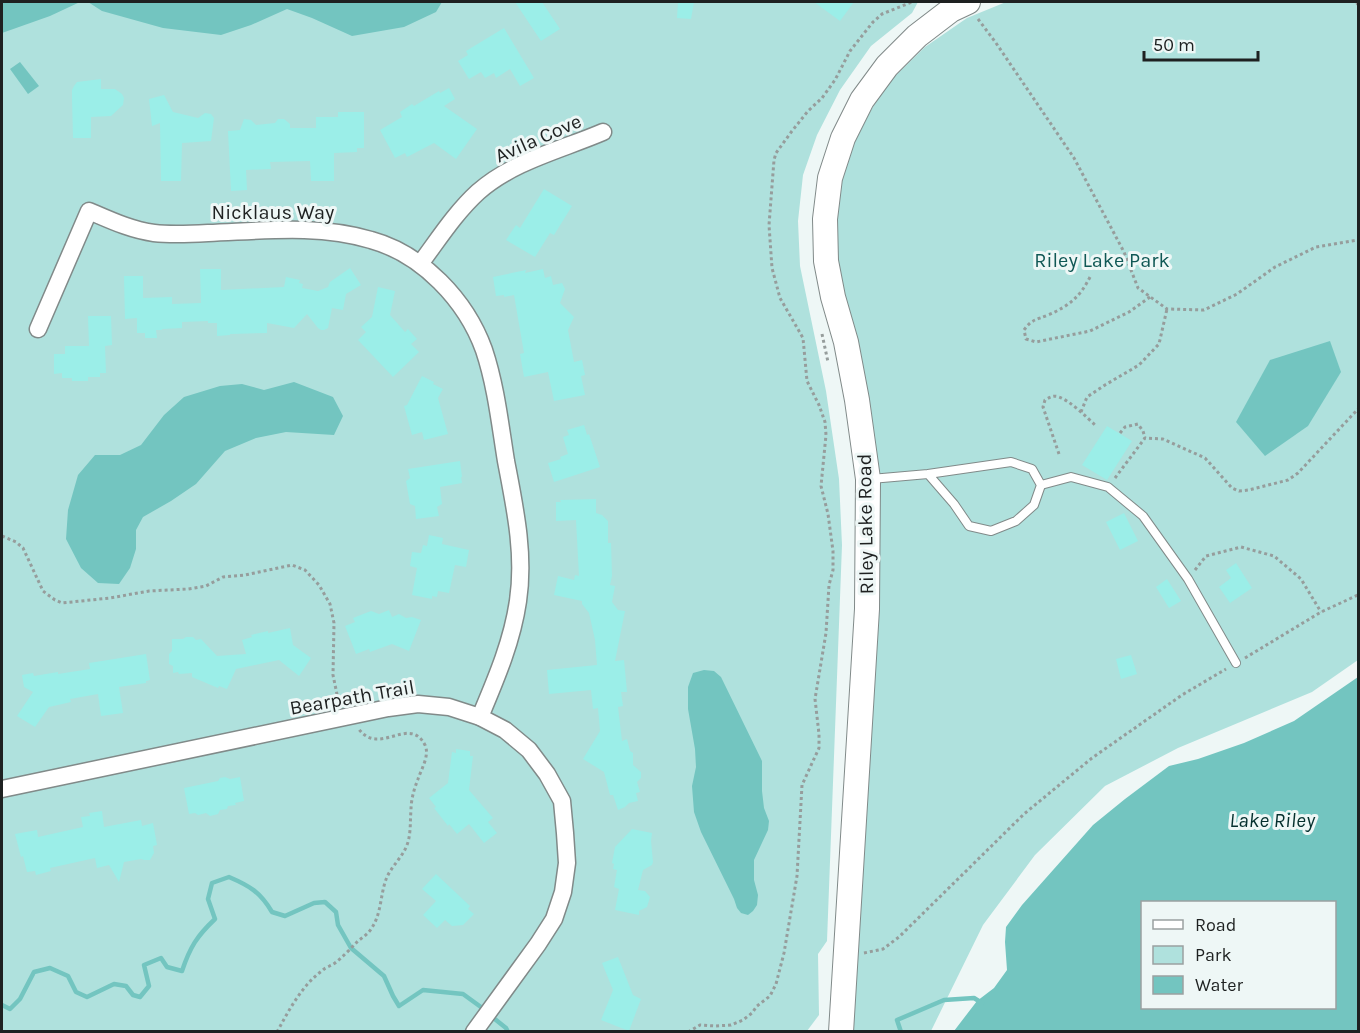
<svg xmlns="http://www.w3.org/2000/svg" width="1360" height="1033" font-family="Karla,sans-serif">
<rect width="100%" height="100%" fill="#eef7f6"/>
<g fill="#afe1dd">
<polygon points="2,2 918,2 912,13 871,46 840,90 817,135 803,175 798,221 800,266 826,391 839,479 842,545 827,941 818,954 819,1015 807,1031 2,1032"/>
<polygon points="1006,2 1358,2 1358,660 1312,692 1178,748 1105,786 1035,855 983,925 931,1031 853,1032 880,561 879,503 867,390 838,266 835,217 842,174 857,132 889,82 925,47 967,18"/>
</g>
<g fill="#73c5c0" fill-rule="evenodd">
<polygon points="2,2 80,2 50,16 2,33"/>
<polygon points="88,2 442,2 436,12 404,27 352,36 312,18 287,9 251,25 221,35 163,28 102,11"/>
<polygon points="20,62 39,86 28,94 10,69"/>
<polygon points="1330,341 1341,372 1308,426 1265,456 1236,422 1270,360"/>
<polygon points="294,382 333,397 343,416 334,435 286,432 256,438 225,451 196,484 171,501 143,517 136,530 136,549 130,568 119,584 98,583 81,568 66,539 68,510 78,475 95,455 120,455 141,445 164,415 184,397 220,386 242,384 264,390"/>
<polygon points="704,670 714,671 721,677 762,761 762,791 764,808 769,821 768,830 754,860 754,880 758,895 757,905 753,911 748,915 741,913 737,908 734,899 701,832 694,812 692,786 696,767 695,749 688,709 688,687 693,673"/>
<path d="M1358,677V1031H954L977,1001L994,988L1007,970L1005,942L1006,927L1022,905L1093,825L1125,799L1169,766L1198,759L1244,743L1294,721ZM1142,902H1334V1008H1142Z"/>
</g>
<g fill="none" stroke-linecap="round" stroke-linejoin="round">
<g stroke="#73c5c0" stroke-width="4.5">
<path d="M2,1005L10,1009L20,999L34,972L50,968L68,976L76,992L87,997L114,984L126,986L133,995L140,997L149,986L144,965L161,958L167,967L182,971C190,947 197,936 215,919L208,899L212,883L229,877C250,886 260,892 272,912L285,916L314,903L325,902L336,912L338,925L351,948L384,976L393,996L399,1006L423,990L463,994L485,1010"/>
<polyline points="491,1016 506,1028 508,1032"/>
<polyline points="901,1032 897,1020 944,1000 974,998 982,1003"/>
</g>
</g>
<g fill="#9beee8">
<polygon points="515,2 542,2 560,29 541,41"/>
<polygon points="678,2 694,2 691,19 677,18"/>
<polygon points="814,2 854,2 840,21"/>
<polygon points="504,28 534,78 520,86 510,69 496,78 494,73 485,78 481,72 469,79 458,61 468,55 466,51"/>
<polygon points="101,79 101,89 115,89 122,94 124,98 123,105 111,116 91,117 91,138 73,138 72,98 72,90 74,86 77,82"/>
<polygon points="449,88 455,99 444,106 477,129 456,159 434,143 407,157 405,153 395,158 380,130 402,117 400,112 412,104 414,106 439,91 440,93"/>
<polygon points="164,95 173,112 198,118 205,113 211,114 214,118 211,141 182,143 181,181 161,181 160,123 152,126 149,99"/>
<polygon points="338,112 364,112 364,148 357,148 357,152 334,153 334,181 311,181 310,161 270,162 271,169 246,170 247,190 231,191 228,131 240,130 244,119 251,120 256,125 275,123 278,119 284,119 290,124 290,128 316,128 316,117 338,117"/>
<polygon points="544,189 572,206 554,235 550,233 535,257 506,240 516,225 520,228"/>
<polygon points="350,268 361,285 346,294 343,310 332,308 328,328 324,330 321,330 318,328 307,314 294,328 267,323 267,333 230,334 230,335 217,336 217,323 208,323 208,321 182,322 182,328 162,329 162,330 156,330 157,338 145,338 145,333 137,333 137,318 125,319 124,276 143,276 143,298 172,297 172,304 201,303 200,269 221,269 221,290 284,287 286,277 300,280 299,283 303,284 302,288 318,291 328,287 330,282"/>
<polygon points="543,269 545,278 551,276 553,285 562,283 565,289 560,303 574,317 568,330 574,362 582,360 585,375 581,376 585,395 554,401 548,372 524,377 520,354 524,353 514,295 504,297 504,295 496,296 493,277 526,270 525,273"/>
<polygon points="378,287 395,291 390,315 405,332 408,329 417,339 411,344 419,352 393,377 358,340 366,332 361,327 372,317"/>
<polygon points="88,316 111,316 112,345 105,346 106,373 100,373 100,377 88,377 88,381 72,381 72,378 62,378 62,373 54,374 54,354 65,354 65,346 89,346"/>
<polygon points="422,376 434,382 433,384 443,389 438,398 448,434 424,440 422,432 412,435 404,406 407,405"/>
<polygon points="584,425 587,435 589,434 600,467 554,482 548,463 561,459 560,457 568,454 563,437 569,435 567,430"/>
<polygon points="1107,426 1132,441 1107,480 1082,465"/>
<polygon points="460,461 462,477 461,477 462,483 440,487 442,504 437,507 439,516 416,519 415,506 410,504 406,481 410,478 408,469"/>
<polygon points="596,499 596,513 602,515 608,521 608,543 611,543 612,576 610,585 615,586 612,602 618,610 625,611 615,661 624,660 627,692 621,692 623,706 618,707 622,741 627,739 630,751 633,753 633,765 641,772 641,778 637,782 640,792 636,793 638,801 629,803 625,807 618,810 613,795 610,795 604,772 583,759 600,731 598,708 593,709 591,690 549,694 547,670 597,665 595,640 589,613 582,604 582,601 554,595 558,576 574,580 575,575 579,576 576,520 556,521 556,502 561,502 560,500"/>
<polygon points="1124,513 1138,541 1120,550 1106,522"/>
<polygon points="429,535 443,538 442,544 469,550 466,567 455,565 449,593 438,591 437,597 432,596 432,599 412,595 417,568 410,566 412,552 421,553 423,545 427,546"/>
<polygon points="1236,563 1252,588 1230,603 1219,587 1231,578 1226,570"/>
<polygon points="1167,579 1181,601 1169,608 1156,587"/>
<polygon points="389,610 392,617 399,614 406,618 412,617 421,620 409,651 392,644 370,652 369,649 356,654 345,626 355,622 353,618 371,611 379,614"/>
<polygon points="290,628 293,645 311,658 299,676 279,660 236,669 227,689 219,686 218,688 192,677 192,673 179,674 178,672 173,673 173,666 169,664 169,654 172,651 172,639 183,639 186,637 193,637 196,640 201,639 217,656 246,654 242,640 252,637 251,635 268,631 268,633"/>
<polygon points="146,654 150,680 146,681 146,683 119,687 123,713 101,716 98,694 70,699 71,702 49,707 35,727 17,716 33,692 24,687 22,675 33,673 34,676 58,672 58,674 90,669 89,663"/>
<polygon points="1131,655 1137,674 1121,679 1116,659"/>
<polygon points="456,749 470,751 470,756 473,756 469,790 493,818 488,822 497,833 484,843 469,824 457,834 449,824 448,826 434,808 436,807 429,798 448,783 452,752 456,753"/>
<polygon points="225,777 230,779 240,777 244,801 235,803 236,805 228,806 227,809 220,810 218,814 210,816 206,813 198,815 195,813 189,814 184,788 218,781 220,778"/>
<polygon points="102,811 104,827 141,820 142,826 153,823 157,845 153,846 154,853 150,860 144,860 141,859 124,862 119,882 109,865 97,868 95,858 50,868 51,871 36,875 35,871 27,872 23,856 21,857 15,834 37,830 38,837 83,827 81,817 90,816 89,813"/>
<polygon points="632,829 652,833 651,841 653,862 652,865 643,870 638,890 645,891 650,897 647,907 639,911 639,915 615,910 619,889 614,887 617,870 613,869 614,864 612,863 615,847"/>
<polygon points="436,874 470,906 468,909 474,914 463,925 452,926 445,920 437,928 423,915 436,901 422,889"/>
<polygon points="618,957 633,995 641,999 629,1031 601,1020 613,990 602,963"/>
</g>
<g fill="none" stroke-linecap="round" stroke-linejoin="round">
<g stroke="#818a89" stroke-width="10">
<g id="lane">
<polyline points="871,479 928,474 954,504 969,526 991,531 1016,521 1034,505 1041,485 1032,469 1011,462 928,474"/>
<polyline points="1041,485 1071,477 1108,487 1143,516 1188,579 1236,663"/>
</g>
</g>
<g stroke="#818a89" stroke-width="19">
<g id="street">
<path d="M420,264C438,240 455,213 478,192C513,161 561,150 603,132"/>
<path d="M38,329L89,211C110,220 131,230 154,233C172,235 190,234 208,233C262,231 318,224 371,240C422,254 466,300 484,350C496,386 500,424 506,461C515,508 525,554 518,601C512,642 496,679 480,717"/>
<polyline points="2,789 388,708 418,704 449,707 480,717 505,730 529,750 547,774 562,801 565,833 567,863 563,892 554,919 538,944 474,1032"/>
</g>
</g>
<g stroke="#818a89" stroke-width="26">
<polyline id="secondary" points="841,1032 867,609 868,479 857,400 846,342 833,297 826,261 825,219 830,178 843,138 862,100 887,66 917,36 951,10 968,2"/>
</g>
<g stroke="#969d9c" stroke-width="3" stroke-dasharray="3 3" stroke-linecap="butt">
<polyline points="1357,2 1358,7"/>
<polyline points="978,19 996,43 1074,158 1124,252 1138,288 1167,309 1204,310 1237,294 1275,267 1316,247 1358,240"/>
<path d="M1090,277C1080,297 1069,306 1048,315C1036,320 1032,319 1024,330L1026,339L1036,342L1090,331L1129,312L1150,297"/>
<polyline points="822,334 828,362"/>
<polyline points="1081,412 1087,397 1105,385 1139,365 1159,344 1167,309"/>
<polyline points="1120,433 1125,427 1138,424 1143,431 1145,438"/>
<path d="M1059,454L1043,407L1045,400C1050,397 1054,395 1059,397C1070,401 1087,417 1096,426"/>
<polyline points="1115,478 1145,438 1163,439 1205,458 1232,488 1239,491 1249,490 1288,480 1298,473 1358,409"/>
<polyline points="2,536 16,542 23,548 43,591 55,600 62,603 110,598 149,591 188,589 206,586 223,577 245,575 292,565 305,570 319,585 330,604 334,623 333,675 339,704"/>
<polyline points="1195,570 1206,556 1241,547 1274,556 1301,579 1321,612"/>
<polyline points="1245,658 1321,612 1358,595"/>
<polyline points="864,953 883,949 899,937 1024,814 1092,758 1182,695 1226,669"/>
<path d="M277,1032C289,1010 302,985 323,970C326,967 331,966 335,963C343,957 351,948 358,941C363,937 368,934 371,929C382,914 380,893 387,877C393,864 404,856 408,842C411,831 410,821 411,810C411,800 414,789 418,779C421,770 430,755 425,745C409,714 379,758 358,728"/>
<polyline points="688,1032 700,1025 716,1026 731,1025 743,1020 752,1013 757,1006 770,996 776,984 784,953 797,876 802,785 819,748 819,734 815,699 826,633 829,585 833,570 833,551 828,514 821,486 826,435 825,422 819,405 807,381 803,338 780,298 772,268 769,225 774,160 776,153 792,131 808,111 822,98 835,80 850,51 873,22 882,14 912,2"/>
</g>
<use href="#lane" stroke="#fff" stroke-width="8"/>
<use href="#street" stroke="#fff" stroke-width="16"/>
<use href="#secondary" stroke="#fff" stroke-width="24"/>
</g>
<g text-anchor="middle" stroke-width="6" stroke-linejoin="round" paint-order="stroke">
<g font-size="20" fill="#1e2121" stroke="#eef7f6">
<text transform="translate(538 138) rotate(-24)" y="7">Avila Cove</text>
<text x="273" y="219">Nicklaus Way</text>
<text transform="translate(865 524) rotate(-91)" y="7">Riley Lake Road</text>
<text transform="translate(352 697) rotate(-10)" y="7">Bearpath Trail</text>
</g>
<g font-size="20" fill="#105855" stroke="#eef7f6">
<text x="1102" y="267">Riley Lake Park</text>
</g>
<g font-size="21" font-style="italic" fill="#05302e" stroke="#eef7f6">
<text x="1272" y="827">Lake Riley</text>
</g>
</g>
<rect width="1360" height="1033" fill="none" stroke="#1e2121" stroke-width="6"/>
<rect x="1141" y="901" width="195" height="108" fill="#eef7f6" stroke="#9ba1a1" stroke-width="1.5"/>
<rect x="1153" y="920" width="30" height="9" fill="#ffffff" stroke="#9ba1a1" stroke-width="1.5"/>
<text x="1195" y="931" font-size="18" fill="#1e2121">Road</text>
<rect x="1153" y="946" width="30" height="18" fill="#afe1dd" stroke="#9ba1a1" stroke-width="1.5"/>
<text x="1195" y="961" font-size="18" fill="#1e2121">Park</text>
<rect x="1153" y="976" width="30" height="18" fill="#73c5c0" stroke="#9ba1a1" stroke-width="1.5"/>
<text x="1195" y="991" font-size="18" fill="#1e2121">Water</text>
<path d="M1144 51v9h114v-9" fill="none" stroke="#1e2121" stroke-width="3"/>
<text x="1153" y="51" font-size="18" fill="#1e2121" stroke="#eef7f6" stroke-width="4.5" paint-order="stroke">50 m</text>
</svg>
